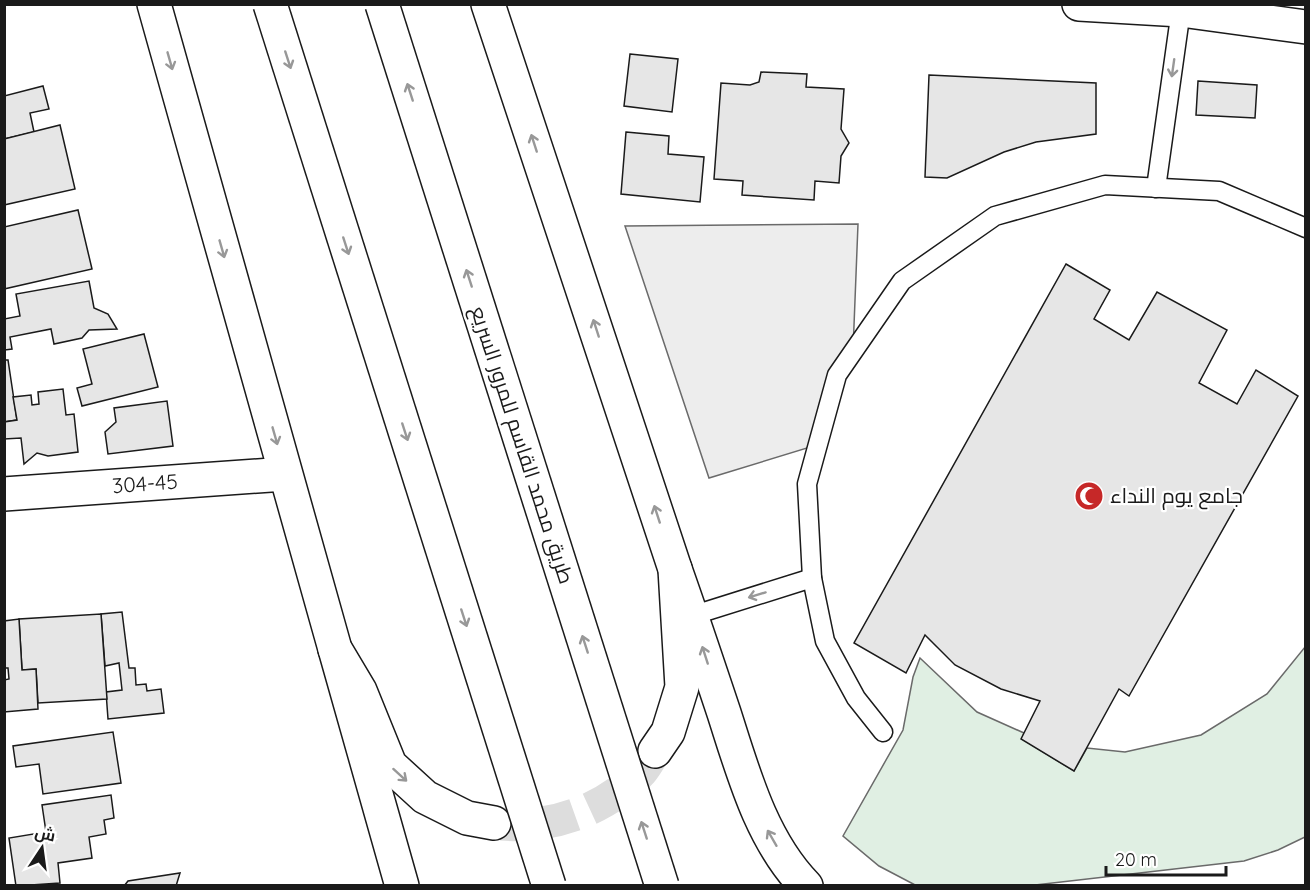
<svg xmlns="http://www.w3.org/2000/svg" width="1310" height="890" font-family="Quicksand,Cairo,sans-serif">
<rect width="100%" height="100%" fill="#fff"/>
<polygon fill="#e0efe3" stroke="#6a6a6a" stroke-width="1.5" points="1305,647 1305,837 1278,850 1244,861 1035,885 917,886 879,866 843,836 903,730 913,677 920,658 977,712 1024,733 1022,739 1074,771 1087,748 1125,752 1201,735 1267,694"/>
<polygon fill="#ededed" stroke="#6a6a6a" stroke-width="1.5" points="858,224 853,351 817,445 709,478 625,226"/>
<g fill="#e6e6e6" stroke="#1a1a1a" stroke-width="1.5">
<polygon points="630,54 678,59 672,112 624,106"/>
<polygon points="761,72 807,74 806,87 844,89 841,129 849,143 841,156 839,183 815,181 814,200 742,195 743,181 714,179 721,83 750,85 759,82"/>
<polygon points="929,75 1096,83 1096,134 1036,142 1004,152 947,178 925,177"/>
<polygon points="1198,81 1257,85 1255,118 1196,115"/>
<polygon points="43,86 49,109 30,113 34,132 4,139 4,96"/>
<polygon points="60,125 75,189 4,205 4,139"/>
<polygon points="626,132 669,136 668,154 704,157 700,202 621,194"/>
<polygon points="78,210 92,269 4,289 4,227"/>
<polygon points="1066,264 1110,290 1094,319 1129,340 1157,292 1227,330 1199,383 1237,404 1256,370 1298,396 1129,696 1119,689 1074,771 1021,739 1040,701 1001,689 955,665 925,635 906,673 854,643"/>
<polygon points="89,281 94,308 108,314 117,329 89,330 82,338 54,344 51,329 10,337 12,349 5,350 4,319 20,316 16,294"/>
<polygon points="144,334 158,387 82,406 77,388 92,384 83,349"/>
<polygon points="4,360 8,360 17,420 4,422"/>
<polygon points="63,389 66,415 74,414 78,452 48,456 37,453 24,464 21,438 4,439 4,422 17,420 13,397 31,395 32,405 39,404 38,392"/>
<polygon points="167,401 173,446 108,454 105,432 116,422 114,408"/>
<polygon points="122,612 129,668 135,668 136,685 146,684 147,691 161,689 164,713 108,719 106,692 122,690 119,663 105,666 101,614"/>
<polygon points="101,614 107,699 38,703 36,669 22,670 19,619"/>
<polygon points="19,619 22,670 36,669 38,709 4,712 4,680 9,679 8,668 4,668 4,621"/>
<polygon points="113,732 121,783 43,794 39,764 16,767 13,746"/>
<polygon points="111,795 114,818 104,820 106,834 89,837 92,858 58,863 60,883 16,886 9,838 46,832 42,805"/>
<polygon points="180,873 176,886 124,886 128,881"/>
</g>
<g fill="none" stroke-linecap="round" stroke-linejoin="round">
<path stroke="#ddd" stroke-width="33" stroke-dasharray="33 16" stroke-linecap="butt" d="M494,823C547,831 605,811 642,771C647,765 651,757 655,751"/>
<g stroke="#1a1a1a" stroke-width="21">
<g id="service">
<polyline points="1156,188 1181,10"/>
<polyline points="691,616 812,578"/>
<polyline points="883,732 856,698 825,641 812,578 807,484 837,375 902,281 995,216 1105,185 1219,191 1306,228"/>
</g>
</g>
<g stroke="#1a1a1a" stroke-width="36">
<polyline id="minor" points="4,494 285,474"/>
</g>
<g stroke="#1a1a1a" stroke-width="36">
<g id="tertiary">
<polyline points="154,4 335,649 360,691 390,765 425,797 467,818 494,823"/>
<polyline points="488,4 675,569 682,687 668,732 655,751"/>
<polyline points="1079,4 1181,10 1306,27"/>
</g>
</g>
<g stroke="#1a1a1a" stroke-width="36">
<g id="primary">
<path d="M675,569C692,617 708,665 724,713C743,772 761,840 806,886"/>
<polyline points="335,649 402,886"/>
</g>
</g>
<use href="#service" stroke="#fff" stroke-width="18"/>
<use href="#minor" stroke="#fff" stroke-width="33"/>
<use href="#tertiary" stroke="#fff" stroke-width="33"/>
<use href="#primary" stroke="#fff" stroke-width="33"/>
<g stroke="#1a1a1a" stroke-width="36" stroke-linecap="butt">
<g id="motorway-bridge">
<polyline points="270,4 549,886"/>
<polyline points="382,4 662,886"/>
</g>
</g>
<use href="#motorway-bridge" stroke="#fff" stroke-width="33"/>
</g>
<defs><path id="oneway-shaft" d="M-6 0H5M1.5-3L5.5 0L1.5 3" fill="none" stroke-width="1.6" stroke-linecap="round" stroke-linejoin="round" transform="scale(1.5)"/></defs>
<g stroke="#989898">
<use href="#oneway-shaft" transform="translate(288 60) rotate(72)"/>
<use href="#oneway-shaft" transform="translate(170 61) rotate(74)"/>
<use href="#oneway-shaft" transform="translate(1173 68) rotate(98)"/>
<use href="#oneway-shaft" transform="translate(410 92) rotate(-108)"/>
<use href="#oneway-shaft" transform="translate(534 143) rotate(-108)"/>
<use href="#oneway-shaft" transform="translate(346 246) rotate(72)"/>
<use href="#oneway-shaft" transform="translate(222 249) rotate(74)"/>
<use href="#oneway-shaft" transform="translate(469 278) rotate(-108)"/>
<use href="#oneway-shaft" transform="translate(596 328) rotate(-108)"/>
<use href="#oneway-shaft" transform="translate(405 432) rotate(72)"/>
<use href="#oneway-shaft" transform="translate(275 436) rotate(74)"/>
<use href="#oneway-shaft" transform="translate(657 514) rotate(-108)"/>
<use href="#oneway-shaft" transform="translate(757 595) rotate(163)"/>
<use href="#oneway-shaft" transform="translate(464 618) rotate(72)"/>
<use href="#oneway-shaft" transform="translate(585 644) rotate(-108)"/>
<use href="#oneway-shaft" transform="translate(705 655) rotate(-108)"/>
<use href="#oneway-shaft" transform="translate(400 775) rotate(42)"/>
<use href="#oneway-shaft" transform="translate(644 830) rotate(-108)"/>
<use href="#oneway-shaft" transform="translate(772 838) rotate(-120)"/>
</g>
<defs>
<g id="mosque-disc" transform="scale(1.5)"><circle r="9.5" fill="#c62828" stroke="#fff"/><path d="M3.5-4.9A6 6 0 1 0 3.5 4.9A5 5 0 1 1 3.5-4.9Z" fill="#fff"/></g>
</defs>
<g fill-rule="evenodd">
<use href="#mosque-disc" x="1089" y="496"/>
</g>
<g text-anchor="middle" stroke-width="4.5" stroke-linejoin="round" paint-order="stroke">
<g font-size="21" fill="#1a1a1a" stroke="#fff">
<text transform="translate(522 445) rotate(72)" y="7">طريق محمد القاسم للمرور السريع</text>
<text transform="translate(145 484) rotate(-4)" y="7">304-45</text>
</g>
<g font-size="21" fill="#1a1a1a" stroke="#fff" text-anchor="start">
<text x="1110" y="503">جامع يوم النداء</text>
</g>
</g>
<rect width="1310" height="890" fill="none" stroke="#1a1a1a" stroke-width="12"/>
<g transform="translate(42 848) rotate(13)" stroke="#ffffff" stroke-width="4.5" paint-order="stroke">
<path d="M0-4.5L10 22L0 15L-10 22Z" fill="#1a1a1a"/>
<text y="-9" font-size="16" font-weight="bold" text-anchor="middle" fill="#1a1a1a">ش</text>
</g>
<path d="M1106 866v9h120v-9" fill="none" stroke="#1a1a1a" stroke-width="3"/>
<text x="1115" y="866" font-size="18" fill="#1a1a1a" stroke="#ffffff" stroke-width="4.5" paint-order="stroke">20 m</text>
</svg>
